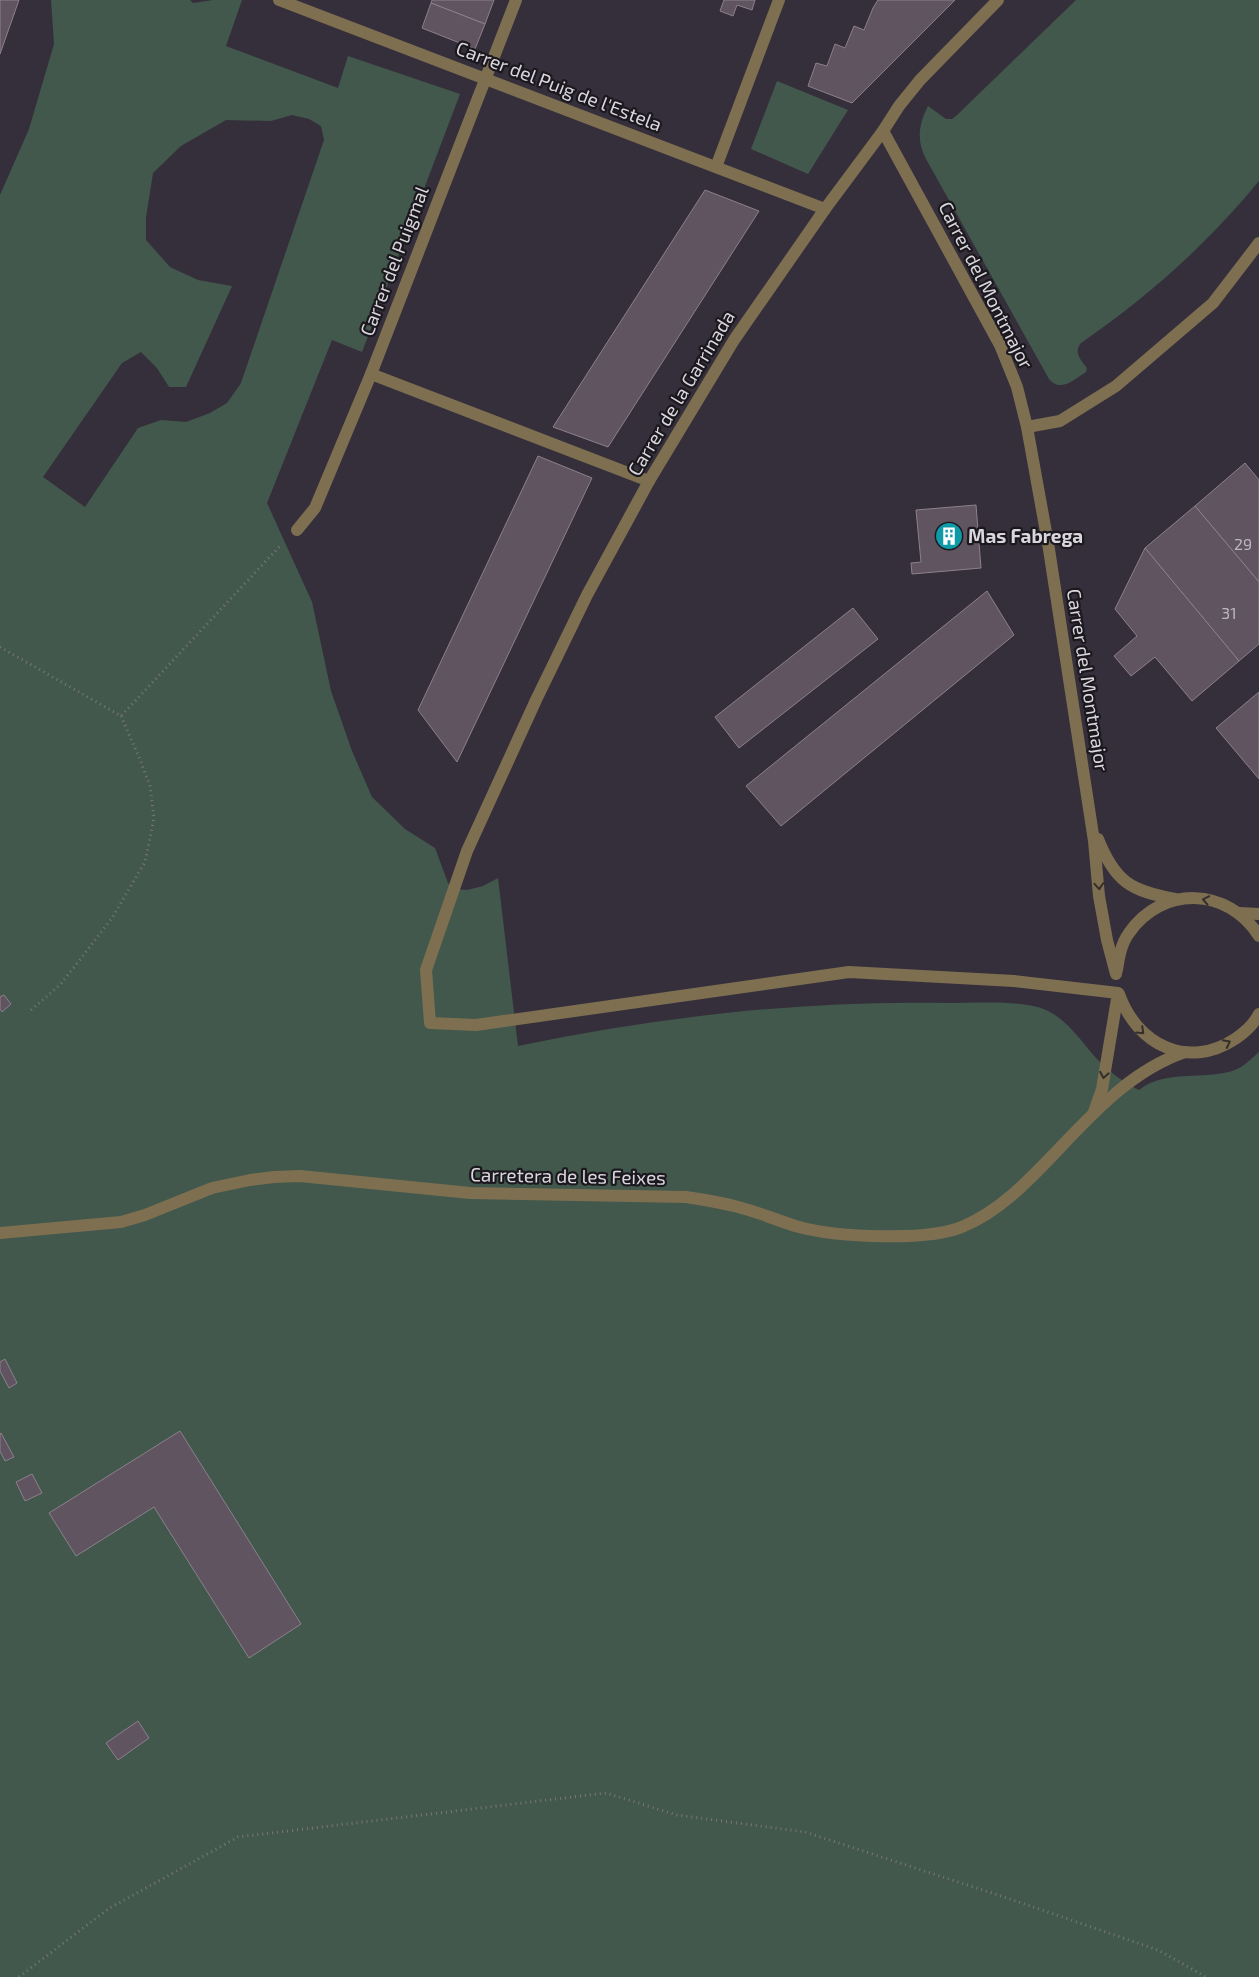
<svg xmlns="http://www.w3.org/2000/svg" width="1259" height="1977" font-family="'Exo 2',sans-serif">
<rect width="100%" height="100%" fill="#352f3b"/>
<g fill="#42584c" fill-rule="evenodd">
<path d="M51,0H190L193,3L213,0H242L226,46L338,88L348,56L460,94L362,352L332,340L267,503L312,602L331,691L352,751L372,797L405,829L435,848L448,883L455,889L467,890L483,886L498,878L518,1046C659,1017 802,1000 947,1003C974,1003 1016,1000 1041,1008C1065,1016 1080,1040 1096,1058C1109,1071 1122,1082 1139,1090C1167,1067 1213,1083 1241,1067C1247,1063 1253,1057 1259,1052V1977H0V195L29,129L54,44ZM292,115L309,119L321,126L324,140L241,383L227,403L210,413L186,422L161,420L138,428L85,507L43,477L122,363L141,352L157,368L169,387H186L232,286L198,280L170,267L146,240V217L153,173L181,146L226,120L271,121Z"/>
<path d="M1076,0H1259V181C1206,245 1149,296 1081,343C1073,352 1081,360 1087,368L1086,372C1075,379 1060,393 1049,379L926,159C916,140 919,124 928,106L946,119H952L956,116Z"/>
<polygon points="777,81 848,110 808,174 751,149"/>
</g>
<g fill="#5f545f" stroke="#8c808c">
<polygon points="0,0 19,0 0,54"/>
<polygon points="432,0 494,0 485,24 431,3"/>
<polygon points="724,0 755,0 752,10 737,5 733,16 720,11"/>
<polygon points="878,0 955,0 852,103 808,86 816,63 827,66 835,44 845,48 854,26 864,30 873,8"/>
<polygon points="431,3 485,24 475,49 422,28"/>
<polygon points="705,190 759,211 608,447 553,427"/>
<polygon points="538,456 592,478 457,762 418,710"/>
<polygon points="1245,463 1259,480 1259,582 1195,506"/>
<polygon points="976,505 981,568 912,574 911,563 921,562 916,510"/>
<polygon points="1195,506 1259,582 1259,644 1239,661 1145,548"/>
<polygon points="1145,548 1239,661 1192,701 1155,657 1131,676 1114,656 1137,636 1115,609"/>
<polygon points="987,591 1014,635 781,826 746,786"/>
<polygon points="853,608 878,639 739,748 715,717"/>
<polygon points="1259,692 1259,779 1216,728"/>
<polygon points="4,995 11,1004 2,1012 0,1009 0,997"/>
<polygon points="5,1359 17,1383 9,1388 0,1371 0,1362"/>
<polygon points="180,1431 301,1624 249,1658 154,1507 76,1556 49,1513"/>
<polygon points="1,1433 14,1457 5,1461 0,1451 0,1434"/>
<polygon points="32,1474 42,1493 25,1501 16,1482"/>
<polygon points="138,1721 149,1738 118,1760 106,1743"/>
</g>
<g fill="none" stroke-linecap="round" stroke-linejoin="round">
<g stroke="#7a757f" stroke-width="3" stroke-dasharray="1 4" stroke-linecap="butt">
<polyline points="0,647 121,716 280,546"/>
<polyline points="31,1010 60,985 79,961 112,918 145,862 154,818 150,786 141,762 121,716"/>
<polyline points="19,1977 108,1909 238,1837 606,1793 677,1815 805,1832 1004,1897 1158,1950 1206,1977"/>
</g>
<g stroke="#7e6f51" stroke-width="12">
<polyline points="279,0 825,209"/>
<polyline points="998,0 920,80 899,106 883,131 825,209 734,340 649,481 587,595 536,700 467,851 426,970 430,1023 476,1025 849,972 1014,981 1118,993 1102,1089 1094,1112"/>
<polyline points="883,131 1000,345 1017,387 1027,427 1048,543 1094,841 1099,896 1107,940 1116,974"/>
<polyline points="716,167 779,0"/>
<polyline points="371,374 649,481"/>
<polyline points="1027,427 1060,421 1116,386 1213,303 1259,243"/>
<polyline points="297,530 315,508 371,374 516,0"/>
<path d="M1098,839C1115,882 1131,891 1175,899"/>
<polyline points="1239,913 1259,914"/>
<path d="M1117,970C1119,957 1121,944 1129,933C1162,885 1228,887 1259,936"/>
<path d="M1119,994C1137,1045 1188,1070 1235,1039C1244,1033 1254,1024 1259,1014"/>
<path d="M0,1233L121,1222L145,1215L212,1188L250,1180L274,1177L300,1176L470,1193L686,1197C706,1200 726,1203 745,1209C764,1214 781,1222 799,1227C837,1237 929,1242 964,1226C1000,1211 1029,1180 1055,1153C1093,1113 1132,1070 1185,1052"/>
</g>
</g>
<defs><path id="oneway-chevron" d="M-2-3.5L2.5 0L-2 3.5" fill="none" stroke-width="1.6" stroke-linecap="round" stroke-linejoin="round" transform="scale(1.25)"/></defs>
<g stroke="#342e2b">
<use href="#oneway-chevron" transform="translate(1099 886) rotate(86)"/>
<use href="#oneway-chevron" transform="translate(1206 900) rotate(-169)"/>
<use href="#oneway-chevron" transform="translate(1141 1031) rotate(44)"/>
<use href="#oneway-chevron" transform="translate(1227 1043) rotate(-27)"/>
<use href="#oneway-chevron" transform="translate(1104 1075) rotate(100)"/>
</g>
<defs>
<g id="building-disc" transform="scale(1.4375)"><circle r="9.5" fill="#0f9aa8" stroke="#1b181e"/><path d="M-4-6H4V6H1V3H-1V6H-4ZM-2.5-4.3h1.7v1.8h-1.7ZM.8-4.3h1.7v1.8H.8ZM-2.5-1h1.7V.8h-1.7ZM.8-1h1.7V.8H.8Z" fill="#fff"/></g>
</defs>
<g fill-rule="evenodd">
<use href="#building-disc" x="949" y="536"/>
</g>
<g text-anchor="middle" stroke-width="4.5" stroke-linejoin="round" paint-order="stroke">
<g font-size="16" fill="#bbb6be">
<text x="1243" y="550">29</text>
<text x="1229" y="619">31</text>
</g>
<g font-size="19" fill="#dad6de" stroke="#1b181e">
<text transform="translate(559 86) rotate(21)" y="7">Carrer del Puig de l'Estela</text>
<text transform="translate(394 261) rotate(-69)" y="7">Carrer del Puigmal</text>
<text transform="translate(986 285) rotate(63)" y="7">Carrer del Montmajor</text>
<text transform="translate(681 393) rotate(-59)" y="7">Carrer de la Garrinada</text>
<text transform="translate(1088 680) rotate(81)" y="7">Carrer del Montmajor</text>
<text transform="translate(568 1176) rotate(1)" y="7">Carretera de les Feixes</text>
</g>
<g font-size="19" font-weight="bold" fill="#dad6de" stroke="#1b181e" text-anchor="start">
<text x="968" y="543">Mas Fabrega</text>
</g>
</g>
</svg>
